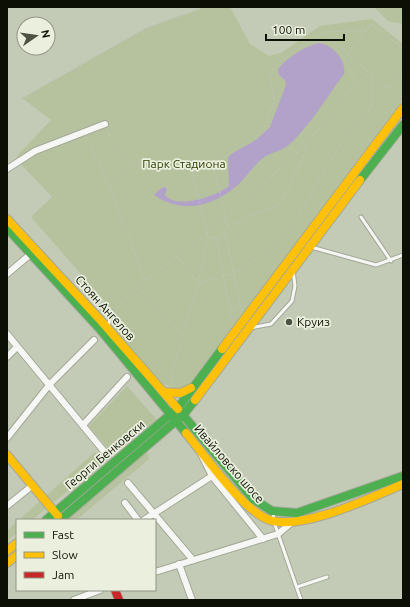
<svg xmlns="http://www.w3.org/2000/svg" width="410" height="607" font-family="Ubuntu,sans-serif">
<rect width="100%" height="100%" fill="#c3cab5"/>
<g fill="#b6c29d">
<polygon points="205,7 230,7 250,44 269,56 281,53 320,26 372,19 403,44 403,99 188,387 180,389 161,384 113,328 116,314 31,217 52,197 18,161 17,156 51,120 22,98 146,28"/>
<polygon points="374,7 403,7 403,24 388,21"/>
<polygon points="127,386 157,420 113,454 89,426"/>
<polygon points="147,451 149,459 76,520 65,520"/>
<polygon points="95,452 103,462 32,520 19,520"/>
<polygon points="17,522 17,532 7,541 7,531"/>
</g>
<path fill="#b2a2ca" d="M318,43C331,43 347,60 344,74C327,97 311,124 290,144C283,151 271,152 263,158C254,165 248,175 240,183C216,206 183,215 154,195L160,189L164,187L167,189L165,195C177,210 216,196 229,186L228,158L231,154L256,140L270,127L286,85L285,80L279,75L278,69C289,56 303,48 318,43Z"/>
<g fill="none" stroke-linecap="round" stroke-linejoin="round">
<g stroke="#a3a897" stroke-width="5">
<g id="lane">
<polyline points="361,217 391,261"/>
<polyline points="311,247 376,265 403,255"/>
<polyline points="108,326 112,312"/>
<polyline points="250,328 271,324 292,301 295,286 293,270"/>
<polyline points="273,512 274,522 301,600"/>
<polyline points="297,587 327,577"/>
</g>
</g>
<g stroke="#a3a897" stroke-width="8">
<g id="street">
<polyline points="7,169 35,151 105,124"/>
<polyline points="7,274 32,253"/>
<polyline points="7,334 108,456"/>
<polyline points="7,357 17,347"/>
<polyline points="83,425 127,377"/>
<polyline points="7,438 50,384 94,340"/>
<polyline points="199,450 212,476 263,539"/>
<polyline points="128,483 193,560"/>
<polyline points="125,503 138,520"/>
<polyline points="7,506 33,485"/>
<polyline points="144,520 212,476"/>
<polyline points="179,564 192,600"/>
<polyline points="155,572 278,534 291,523"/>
<polyline points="74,600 100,590"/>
</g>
</g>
<g stroke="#a3a897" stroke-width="10">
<g id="fast">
<polyline points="360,180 403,125"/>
<polyline points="7,228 99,328 186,433"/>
<polyline points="178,409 253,499 272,511 297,513 403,476"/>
<polyline points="46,520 178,408 222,349"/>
<polyline points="60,520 184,414 195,400"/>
</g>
</g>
<g stroke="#a3a897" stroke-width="10">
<g id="slow">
<polyline points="7,219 102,322 178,409"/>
<polyline points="222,349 403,108"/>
<polyline points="163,392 181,393 191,388"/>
<polyline points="195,400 360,180"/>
<path d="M186,433C206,457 240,507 267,519C298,533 372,497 403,484"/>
<polyline points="7,455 58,516"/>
<polyline points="7,551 17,543"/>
<polyline points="7,563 17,555"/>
</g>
</g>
<g stroke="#a3a897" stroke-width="10">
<polyline id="jam" points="115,590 119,600"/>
</g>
<g stroke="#c2c4be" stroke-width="1" stroke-dasharray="2 2" stroke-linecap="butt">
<polyline points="324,32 367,30"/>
<polyline points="307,43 330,42 344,58 356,83"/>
<polyline points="403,49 372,24 347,54 389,88 403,71"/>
<polyline points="7,107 146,28 205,7"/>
<polyline points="107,130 115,146 138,165 149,168 188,170 212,164 257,136 265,126 273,106 274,97 269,72 285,58 323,32 347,54"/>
<polyline points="87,137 109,186 145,280"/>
<polyline points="213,165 228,226 225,234 242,312"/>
<polyline points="109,185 132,162"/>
<polyline points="228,226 281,203 304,156 305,146"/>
<polyline points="209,237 216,238 224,235"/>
<polyline points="216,238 230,311 234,323"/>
<polyline points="178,256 198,284 234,273 246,266 270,248 293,225 335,153 346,136 367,114 372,106 371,75"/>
<polyline points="138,288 182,333"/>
<polyline points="115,310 145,281 207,233 306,145 356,83 371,74"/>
<polyline points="231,310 240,305"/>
<polyline points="77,314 95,334"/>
<polyline points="173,385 170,378 198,284 208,237 192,170"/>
<polyline points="72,520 177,431"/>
<polyline points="7,573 17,564"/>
</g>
<use href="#lane" stroke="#f6f7f4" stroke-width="3"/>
<use href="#street" stroke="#f6f7f4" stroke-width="6"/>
<use href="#fast" stroke="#4caf50" stroke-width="8"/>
<use href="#slow" stroke="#ffc107" stroke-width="8"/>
<use href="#jam" stroke="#c62828" stroke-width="8"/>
</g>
<circle fill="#4c5142" stroke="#eaf0dd" stroke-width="1.5" cx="289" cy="322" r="4"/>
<g text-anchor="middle" stroke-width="3.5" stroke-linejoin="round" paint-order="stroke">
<g font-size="12" fill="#303d05" stroke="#eaf0dd">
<text x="184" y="168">Парк Стадиона</text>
</g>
<g font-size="12" fill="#0c1004" stroke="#eaf0dd">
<text transform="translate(105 308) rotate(48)" y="4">Стоян Ангелов</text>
<text transform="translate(105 455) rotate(-40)" y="4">Георги Бенковски</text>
<text transform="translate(229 464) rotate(49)" y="4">Ивайловско шосе</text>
</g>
<g font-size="12" fill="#0c1004" stroke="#eaf0dd" text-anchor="start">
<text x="297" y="326">Круиз</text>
</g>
</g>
<rect width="410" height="607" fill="none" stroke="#0c1004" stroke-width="16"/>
<rect x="16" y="519" width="140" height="72" fill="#eaf0dd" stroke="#919686"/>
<rect x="24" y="532" width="20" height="6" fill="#4caf50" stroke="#919686"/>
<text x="52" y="539" font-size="12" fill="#0c1004">Fast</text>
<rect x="24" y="552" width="20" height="6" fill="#ffc107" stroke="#919686"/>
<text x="52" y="559" font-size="12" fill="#0c1004">Slow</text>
<rect x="24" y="572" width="20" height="6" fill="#c62828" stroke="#919686"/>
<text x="52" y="579" font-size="12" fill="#0c1004">Jam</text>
<g transform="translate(36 36) rotate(77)"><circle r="19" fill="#eaf0dd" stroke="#919686"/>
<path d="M0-3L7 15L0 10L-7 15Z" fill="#4c5142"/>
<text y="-6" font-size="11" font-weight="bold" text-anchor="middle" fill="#0c1004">N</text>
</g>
<path d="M266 34v6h78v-6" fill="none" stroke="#0c1004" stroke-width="2"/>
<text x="272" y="34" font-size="12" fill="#0c1004" stroke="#eaf0dd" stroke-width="3" paint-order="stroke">100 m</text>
</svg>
